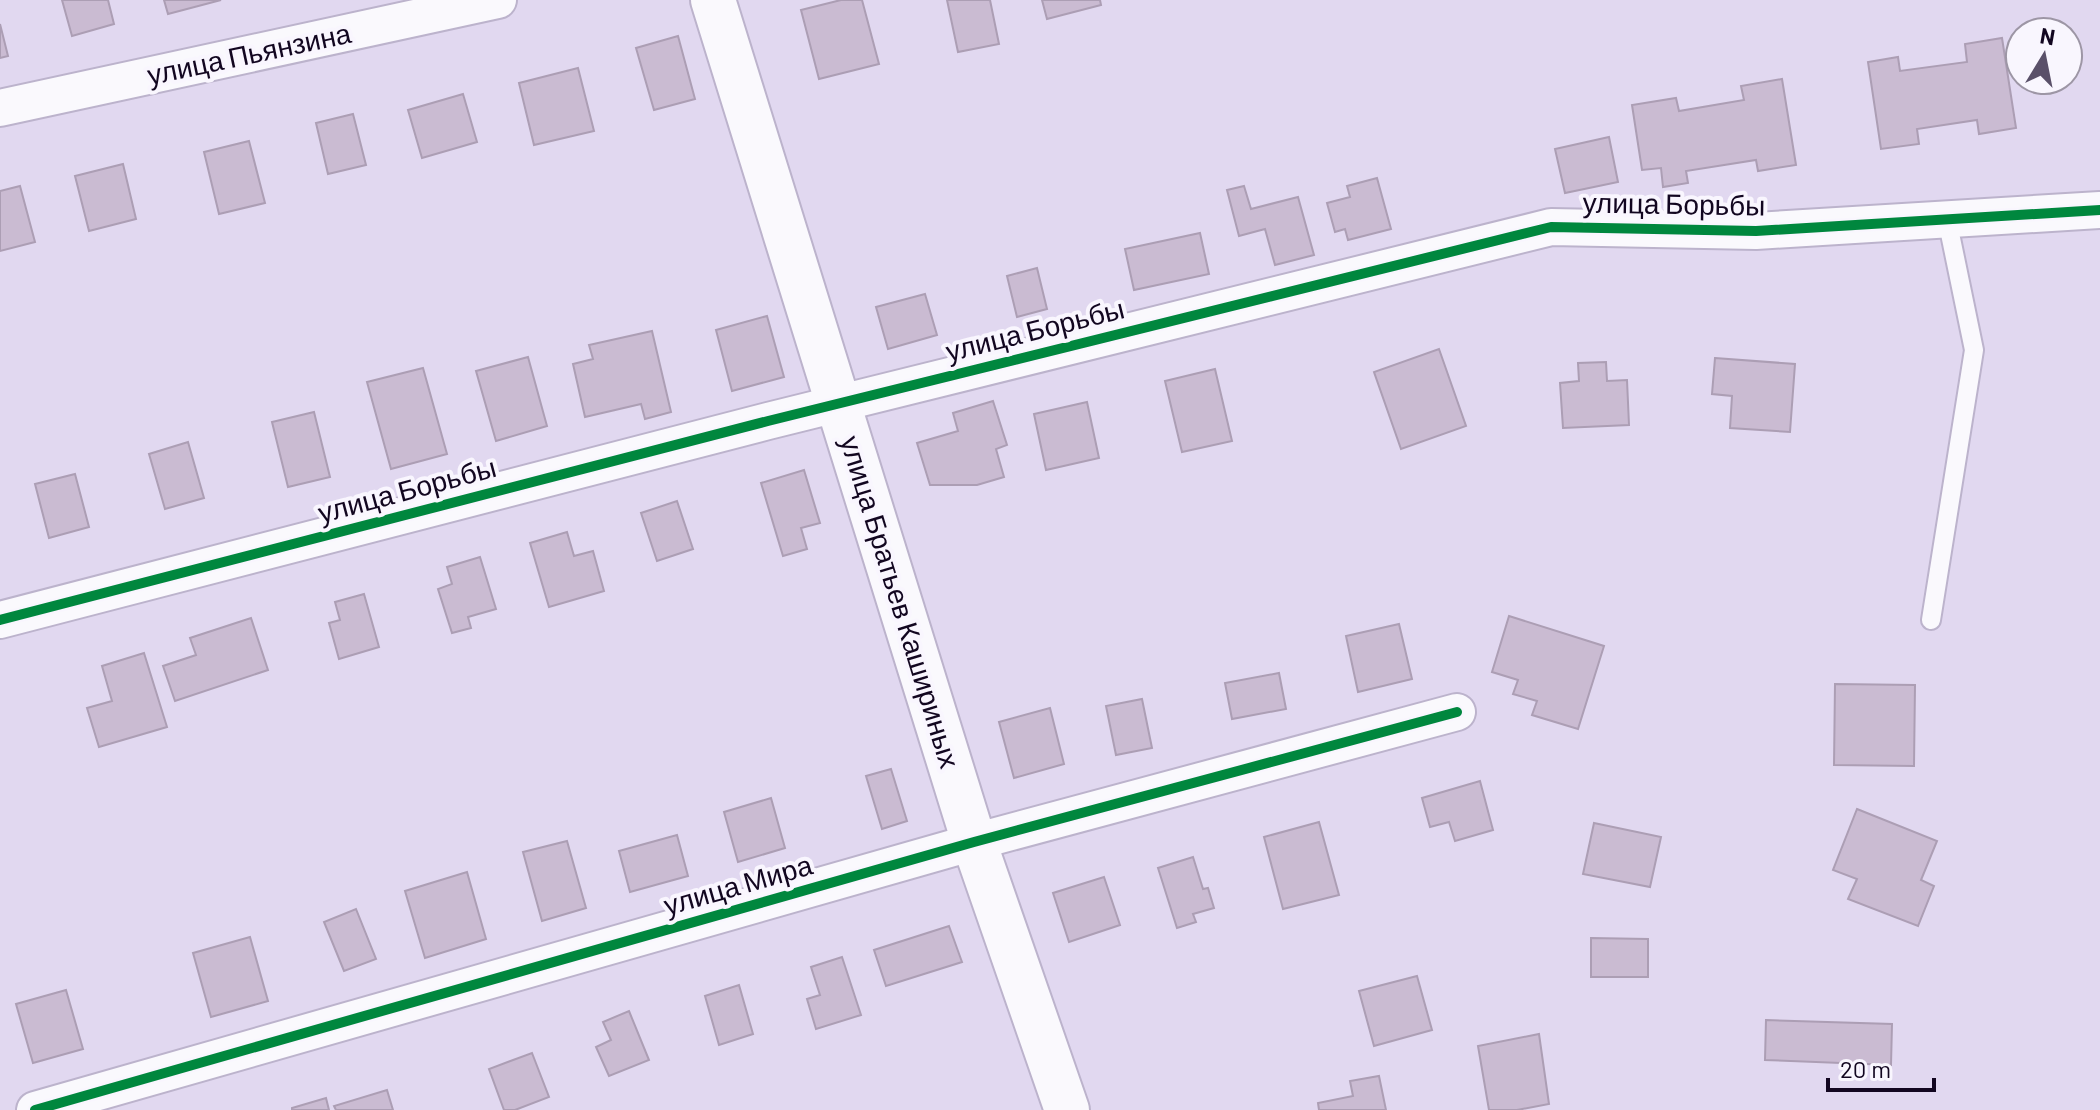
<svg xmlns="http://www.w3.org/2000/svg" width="2100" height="1110" font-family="Barlow,sans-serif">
<rect width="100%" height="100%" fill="#e1d8f0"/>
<g fill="#cabbd2" stroke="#ac9eb4" stroke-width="2">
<polygon points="62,0 108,0 114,24 72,36"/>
<polygon points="164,0 221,0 168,14"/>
<polygon points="841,0 862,0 879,64 819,79 801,10"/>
<polygon points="947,0 990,0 999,44 958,52"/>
<polygon points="1042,0 1100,0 1101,5 1047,19"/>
<polygon points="0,24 8,56 0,58"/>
<polygon points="678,36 695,99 654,110 636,48"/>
<polygon points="2002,38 2016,128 1979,134 1977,120 1917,129 1919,144 1881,149 1868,62 1898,57 1900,71 1967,62 1965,44"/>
<polygon points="578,68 594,131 534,145 519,83"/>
<polygon points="1782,79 1796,165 1758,171 1756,160 1686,171 1688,183 1663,187 1661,168 1642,170 1632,105 1676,98 1679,111 1744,100 1741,86"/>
<polygon points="463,94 477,142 422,158 408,110"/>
<polygon points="353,114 366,165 328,174 316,123"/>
<polygon points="1609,137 1618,182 1565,193 1555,149"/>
<polygon points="249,141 265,203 219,214 204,152"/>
<polygon points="123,164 136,219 89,231 75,176"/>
<polygon points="1377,178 1391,229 1348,240 1345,229 1335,232 1327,203 1350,197 1347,186"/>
<polygon points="20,186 35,242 0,251 0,191"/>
<polygon points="1244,186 1251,209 1298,197 1314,255 1275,265 1265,229 1239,236 1227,190"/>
<polygon points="1200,233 1209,274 1134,290 1125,249"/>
<polygon points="1037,268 1047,309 1017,317 1007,276"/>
<polygon points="925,294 937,335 888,349 876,307"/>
<polygon points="767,316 784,377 732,391 716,330"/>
<polygon points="652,331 671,412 645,419 641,404 585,417 573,364 593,359 589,345"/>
<polygon points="1439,349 1466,426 1401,449 1374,372"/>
<polygon points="528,357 547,426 496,441 476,371"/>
<polygon points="1715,358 1795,364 1790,432 1730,428 1732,396 1712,394"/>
<polygon points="1606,362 1607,381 1627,380 1629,425 1563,428 1560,383 1579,381 1578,363"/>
<polygon points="423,368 447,454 391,469 367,382"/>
<polygon points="1215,369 1232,441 1182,452 1165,381"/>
<polygon points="993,401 1007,445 996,449 1004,477 977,485 930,485 917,443 958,431 953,413"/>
<polygon points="1087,402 1099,458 1046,470 1034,414"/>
<polygon points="314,412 330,477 288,487 272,422"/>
<polygon points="188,442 204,498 165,509 149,454"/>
<polygon points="804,470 820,523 801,528 807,549 783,556 761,483"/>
<polygon points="75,474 89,527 49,538 35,484"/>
<polygon points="677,501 693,549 657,561 641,513"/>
<polygon points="567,532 574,556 593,551 604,591 549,607 530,543"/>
<polygon points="480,557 496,609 468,617 471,628 452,633 438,589 452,584 447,567"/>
<polygon points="364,594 379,647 339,659 329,623 340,620 335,602"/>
<polygon points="1509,616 1604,646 1578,729 1532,715 1537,701 1513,694 1518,680 1492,672"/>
<polygon points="251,618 268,670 175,701 163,666 196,655 190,638"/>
<polygon points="1399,624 1412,679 1358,692 1346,636"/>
<polygon points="144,653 167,727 99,747 87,708 112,701 102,666"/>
<polygon points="1279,673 1286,709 1232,719 1225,683"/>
<polygon points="1835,684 1915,685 1914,766 1834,765"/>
<polygon points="1142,699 1152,748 1116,755 1106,706"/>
<polygon points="1050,708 1064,764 1014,778 999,722"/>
<polygon points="891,769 907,821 882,829 866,776"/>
<polygon points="1480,781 1493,830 1455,841 1449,822 1430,827 1422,798"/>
<polygon points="771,798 785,848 738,862 724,812"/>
<polygon points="1857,809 1937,841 1921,880 1934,886 1918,926 1848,899 1857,879 1833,870"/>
<polygon points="1319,822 1339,895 1283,909 1264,837"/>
<polygon points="1594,823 1661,837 1650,887 1583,874"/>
<polygon points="677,835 688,876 630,892 619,851"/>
<polygon points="567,841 586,908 542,921 523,852"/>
<polygon points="1193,857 1203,889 1208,888 1214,908 1193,914 1196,922 1177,928 1158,868"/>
<polygon points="467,872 486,939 425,958 405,891"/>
<polygon points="1104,877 1120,925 1069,942 1053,893"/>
<polygon points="356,909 376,959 344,971 324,922"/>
<polygon points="949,926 962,962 886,986 874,950"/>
<polygon points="250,937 268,1001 211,1017 193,953"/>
<polygon points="1591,938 1648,939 1648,977 1591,977"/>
<polygon points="842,957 861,1015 816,1029 807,999 820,995 811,967"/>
<polygon points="1417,976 1432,1030 1374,1046 1359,991"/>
<polygon points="739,985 753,1034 719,1045 705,996"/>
<polygon points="66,990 83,1049 33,1063 16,1004"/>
<polygon points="629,1011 649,1060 609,1076 596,1047 611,1040 603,1022"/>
<polygon points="1766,1020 1892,1024 1891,1065 1765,1060"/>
<polygon points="1539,1034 1549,1104 1517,1110 1489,1110 1478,1046"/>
<polygon points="532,1053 549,1097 515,1110 504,1110 489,1069"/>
<polygon points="1379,1076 1386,1110 1319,1110 1318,1103 1353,1096 1350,1081"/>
<polygon points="387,1090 393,1110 336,1110 334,1106"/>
<polygon points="326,1098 329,1110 292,1110 292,1108"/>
</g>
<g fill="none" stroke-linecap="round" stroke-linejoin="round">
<g stroke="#bcb3cc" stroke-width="22">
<polyline id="service" points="1931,620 1974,350 1947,219"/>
</g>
<g stroke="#bcb3cc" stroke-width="40">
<g id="minor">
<polyline points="0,108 498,0"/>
<polyline points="0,620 768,421 1551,227 1756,231 2100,210"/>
<polyline points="35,1110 974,842 1457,712"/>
</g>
</g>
<g stroke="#bcb3cc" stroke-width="48">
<polyline id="secondary" points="713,0 974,842 1067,1110"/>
</g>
<use href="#service" stroke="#faf9fd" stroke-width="18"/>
<use href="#minor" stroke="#faf9fd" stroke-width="36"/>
<use href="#secondary" stroke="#faf9fd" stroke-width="44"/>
<g stroke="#f9f6fe" stroke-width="15">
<g id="cycleway">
<polyline points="0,620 768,421 1551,227 1756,231 2100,210"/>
<polyline points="35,1110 974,842 1457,712"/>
</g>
</g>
<use href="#cycleway" stroke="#00873e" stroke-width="10"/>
</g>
<g text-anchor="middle" stroke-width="8" stroke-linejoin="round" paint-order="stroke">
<g font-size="28" fill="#120620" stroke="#f9f6fe">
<text transform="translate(249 54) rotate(-12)" y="10">улица Пьянзина</text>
<text transform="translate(1674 204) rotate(1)" y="10">улица Борьбы</text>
<text transform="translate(1035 330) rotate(-14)" y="10">улица Борьбы</text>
<text transform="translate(407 490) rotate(-15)" y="10">улица Борьбы</text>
<text transform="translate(900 602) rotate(73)" y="10">улица Братьев Кашириных</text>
<text transform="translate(738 885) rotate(-16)" y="10">улица Мира</text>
</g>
</g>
<g transform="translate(2044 56) rotate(10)"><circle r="38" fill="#f9f6fe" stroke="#9d96a5" stroke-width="2"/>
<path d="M0-6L14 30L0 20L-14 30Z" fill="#5a5069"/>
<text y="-12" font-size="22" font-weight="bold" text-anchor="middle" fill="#120620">N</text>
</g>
<path d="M1828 1078v12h106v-12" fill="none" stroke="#120620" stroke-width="4"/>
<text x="1840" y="1078" font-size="24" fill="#120620" stroke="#f9f6fe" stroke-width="6" paint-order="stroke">20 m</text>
</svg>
